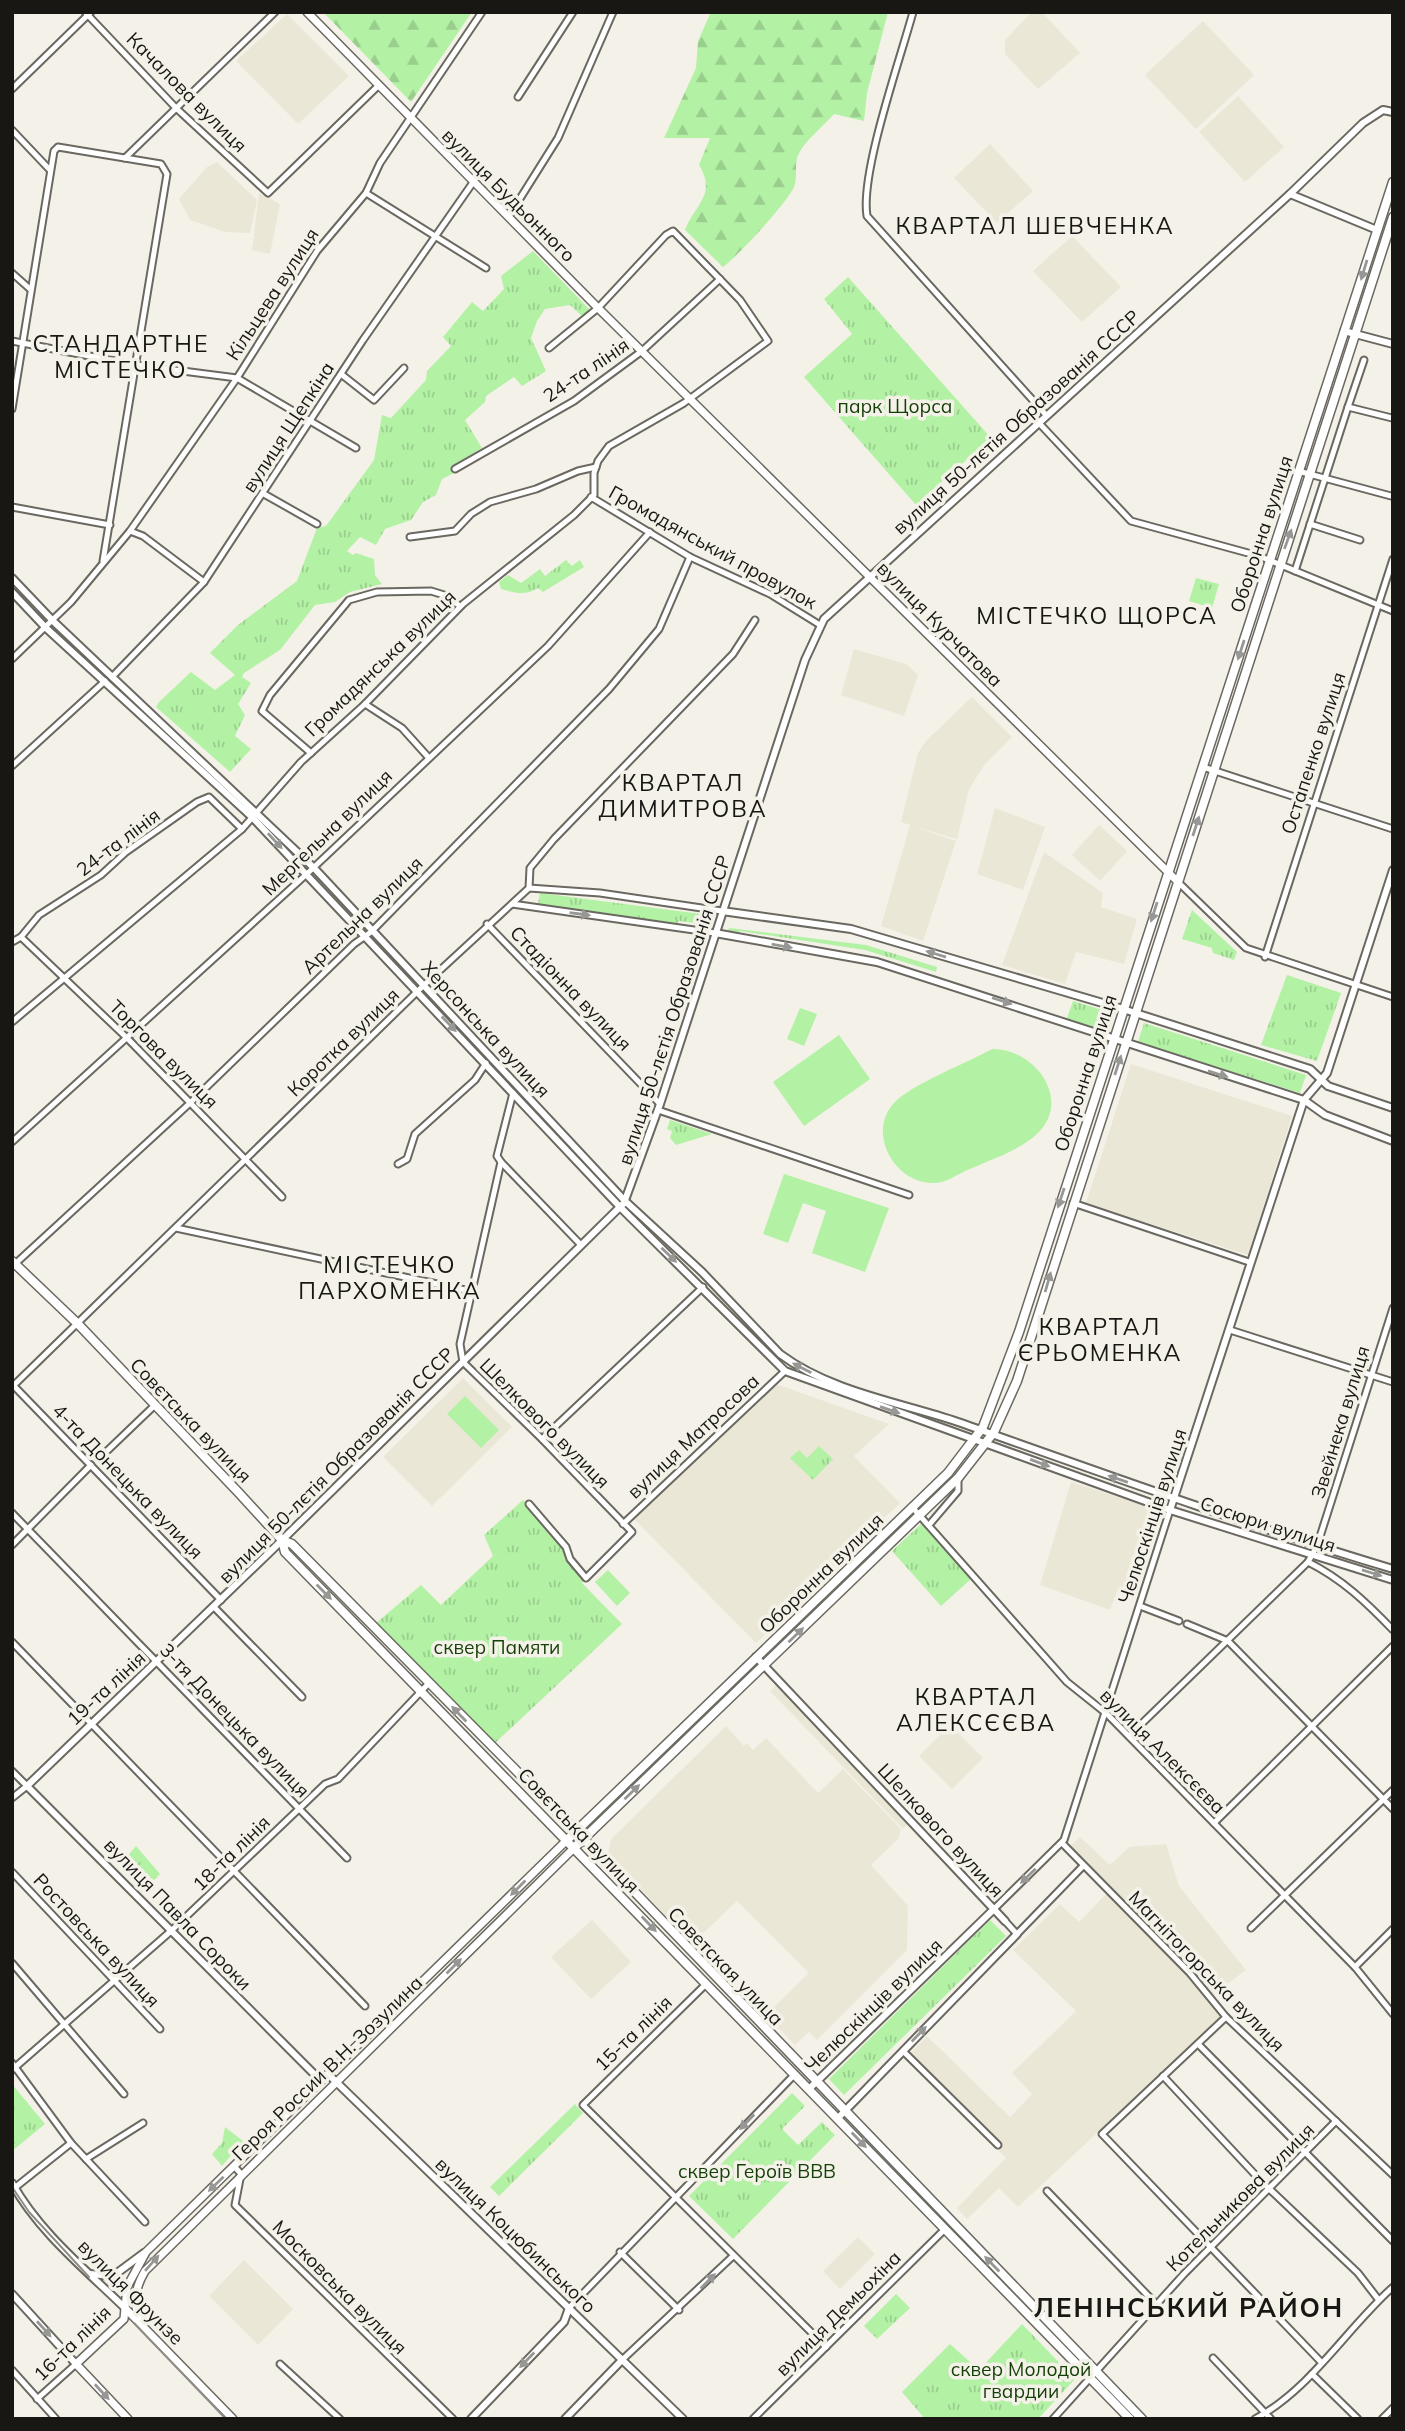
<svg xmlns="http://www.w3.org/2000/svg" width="1405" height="2431" font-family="Mulish,sans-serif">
<defs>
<pattern id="grass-tufts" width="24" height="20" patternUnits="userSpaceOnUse" patternTransform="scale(1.75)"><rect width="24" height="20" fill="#b3f1a5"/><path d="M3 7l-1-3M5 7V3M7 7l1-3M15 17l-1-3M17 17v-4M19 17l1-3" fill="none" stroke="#99ce8d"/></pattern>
<pattern id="forest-firs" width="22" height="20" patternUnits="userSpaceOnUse" patternTransform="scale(1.75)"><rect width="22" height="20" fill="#b3f1a5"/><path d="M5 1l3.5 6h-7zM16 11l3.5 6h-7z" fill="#99ce8d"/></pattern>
</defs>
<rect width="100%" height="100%" fill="#f4f2e8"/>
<g fill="#ebe7d6">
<polygon points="1032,12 1042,12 1080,53 1038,89 1005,54 1005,40"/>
<polygon points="287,14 349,76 298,124 236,61"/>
<polygon points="1203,21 1254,75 1196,129 1145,75"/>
<polygon points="1238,96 1284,147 1245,182 1199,132"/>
<polygon points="990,144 1033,191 997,223 954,178"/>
<polygon points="217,162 257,200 250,233 225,232 190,220 179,199 207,167"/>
<polygon points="259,193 280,204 270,254 252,250"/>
<polygon points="1072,236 1121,287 1082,322 1033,271"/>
<polygon points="854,649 906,664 918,675 904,716 841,695"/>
<polygon points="972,697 1012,737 985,764 969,789 957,839 915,827 956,841 923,941 881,926 910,825 901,822 918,753 926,741"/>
<polygon points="995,808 1045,827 1023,890 977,874"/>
<polygon points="1099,825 1127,851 1100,881 1072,855"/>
<polygon points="1044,852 1103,893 1101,907 1137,919 1124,964 1076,952 1065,984 1002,965"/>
<polygon points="1131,1064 1292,1116 1248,1255 1086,1203"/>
<polygon points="463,1378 512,1427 432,1506 383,1457"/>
<polygon points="776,1384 889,1424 854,1456 900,1503 756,1643 634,1519"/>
<polygon points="1071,1482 1158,1510 1134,1594 1118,1589 1110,1610 1040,1585"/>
<polygon points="778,1684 910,1822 903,1829 770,1691"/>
<polygon points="950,1725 983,1758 952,1789 919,1756"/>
<polygon points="726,1726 744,1746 747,1743 753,1750 766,1738 818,1793 843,1769 901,1829 899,1838 871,1865 908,1906 907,1950 817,2040 809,2032 795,2045 766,2015 809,1973 737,1901 692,1944 608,1854 611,1839"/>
<polygon points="1080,1837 1110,1865 1129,1847 1166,1844 1179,1886 1246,1970 1207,1999 1221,2017 1018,2207 999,2188 967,2219 957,2208 1006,2158 906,2058 927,2036 1010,2117 1032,2094 1012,2073 1076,2011 1013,1950 1060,1904 1079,1922 1111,1889 1070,1846"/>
<polygon points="592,1920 631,1962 591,1999 551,1957"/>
<polygon points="858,2237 875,2254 840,2289 823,2271"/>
<polygon points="244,2260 293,2309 258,2345 209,2296"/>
</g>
<g fill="url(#grass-tufts)">
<polygon points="533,251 590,310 582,316 570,305 545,309 537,321 531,338 546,371 522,386 514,377 486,396 485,402 465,420 482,448 452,466 454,473 442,479 436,495 423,502 411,520 385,529 376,545 360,537 347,551 353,555 356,553 374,559 375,575 382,584 350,592 335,602 315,605 280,650 244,673 242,677 251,683 238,704 245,715 235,736 251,749 230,772 156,707 159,702 191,672 215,690 235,675 210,653 238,625 297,581 317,528 326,526 374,460 382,415 391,418 426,380 427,371 451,346 443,337 472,302 483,311 504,289 501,276"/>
<polygon points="848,277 991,438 916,505 804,377 852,334 824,299"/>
<path d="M566,560L572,566L580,560L584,567L543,592L538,588C526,596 515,593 501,589L499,582L508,575L521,583L540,569L545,576Z"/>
<polygon points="1196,578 1219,584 1212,608 1189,601"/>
<polygon points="540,893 701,914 698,927 695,923 679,921 676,925 538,904"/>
<polygon points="1192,910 1237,952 1234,960 1213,953 1212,948 1182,939"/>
<polygon points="729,928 866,945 937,967 936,972 865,950 740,931 736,935 727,933"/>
<polygon points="1287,975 1341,993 1317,1061 1261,1045"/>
<polygon points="1073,1001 1109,1012 1102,1032 1066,1021"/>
<polygon points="1144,1023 1306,1075 1300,1093 1138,1042"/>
<polygon points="670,1120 712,1134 676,1145 670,1138 672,1131 667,1129"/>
<polygon points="819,1446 833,1459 813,1480 790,1458 799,1450 807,1458"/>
<polygon points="523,1500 556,1536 585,1578 582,1583 622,1624 494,1744 375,1624 421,1585 441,1605 493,1556 484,1535"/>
<polygon points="921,1524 971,1579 941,1606 892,1551"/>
<polygon points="136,1846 160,1874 142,1892 119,1866"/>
<polygon points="990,1920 1006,1936 844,2095 829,2079"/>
<polygon points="12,2084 45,2124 12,2151"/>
<polygon points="792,2093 805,2106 782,2129 798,2145 822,2122 835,2135 733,2239 689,2196"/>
<polygon points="575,2104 583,2113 499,2196 490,2187"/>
<polygon points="225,2127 243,2141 222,2166 212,2154 222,2143"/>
<polygon points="896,2294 910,2308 877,2339 864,2326"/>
<polygon points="1022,2324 1075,2379 1038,2419 925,2419 902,2392 950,2344 979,2370"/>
</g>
<g fill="url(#forest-firs)">
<polygon points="323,12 472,12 411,102"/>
<path d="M711,12H888L867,93L864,121L834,114C824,126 805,140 798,155C794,164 798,177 794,187C787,203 736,258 723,267L685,230C695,204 717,195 699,165L710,138H664L696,68L698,41Z"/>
</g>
<g fill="#b3f1a5">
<polygon points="800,1008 817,1014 804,1046 787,1039"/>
<polygon points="839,1035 870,1079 804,1126 773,1082"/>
<path d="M992,1049C1033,1048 1073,1098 1038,1133C1020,1151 986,1161 963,1172C953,1177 945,1183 934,1183C895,1184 866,1133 894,1103C910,1085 969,1062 992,1049Z"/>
<polygon points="784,1174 889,1208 865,1272 812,1253 826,1211 803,1203 788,1243 763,1234"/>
<polygon points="465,1396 499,1430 481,1448 447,1414"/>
<polygon points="608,1570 630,1593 617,1606 595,1582"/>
</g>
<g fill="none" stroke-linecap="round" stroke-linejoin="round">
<g stroke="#6a6860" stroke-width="9">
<g id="minor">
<polyline points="85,12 176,108 268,193 379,85"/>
<path d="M913,12C900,60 860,173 867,216L1047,416"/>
<polyline points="12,89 91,12"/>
<polyline points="518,97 573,12"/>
<polyline points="12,130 49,169"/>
<polyline points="125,158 275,12"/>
<polyline points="366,193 486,268"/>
<polyline points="509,216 558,138 613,12"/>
<polyline points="12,273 30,289"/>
<polyline points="12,341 136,365 237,378 356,448"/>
<polyline points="341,374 374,400 404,368"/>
<polyline points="1348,407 1364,360"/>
<polyline points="12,409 54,151 58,147 161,164 167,174 103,561"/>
<polyline points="1039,423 1131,521 1259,556 1393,611"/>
<polyline points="455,469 574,401 642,351 720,279"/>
<polyline points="1298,471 1391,496"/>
<polyline points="264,494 317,524"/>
<polyline points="591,497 690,557 770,594 820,625"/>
<polyline points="12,507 110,525"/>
<polyline points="1310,524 1360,540"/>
<polyline points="130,531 143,536 204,582"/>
<polyline points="410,537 455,531 471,514 490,502 536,489 578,471 596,467"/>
<polyline points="1295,571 1348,407 1392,418"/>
<polyline points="12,659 71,602 130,531 237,378 317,251 366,193 380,163 482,12"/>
<polyline points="112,677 204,582 363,340 474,181"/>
<polyline points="365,704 402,728 429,758"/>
<polyline points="311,753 262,711 270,695 349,600 377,592 431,591 444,595 460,606"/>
<polyline points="12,766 105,681"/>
<polyline points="1203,767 1393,829"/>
<polyline points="1178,882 1246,948 1393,997"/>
<polyline points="529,888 600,893 722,911"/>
<polyline points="512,904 715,933"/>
<polyline points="487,924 660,1104"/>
<polyline points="21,937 128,1039 282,1197"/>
<polyline points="12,942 21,937 39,915 101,875 126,852 197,802 209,797 242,829"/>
<polyline points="1265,957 1393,559"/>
<polyline points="12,1022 242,829 301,762 365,704 463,604 574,515 594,495 594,473 598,461 609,446 684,403 768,341 740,300 673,231 666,235 598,308 549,348"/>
<polyline points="513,1093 497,1156 501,1162 460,1344 463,1362 542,1439 632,1532 586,1578 570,1559 566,1547 529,1504"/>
<polyline points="658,1110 909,1195"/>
<polyline points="12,1142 310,871 548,646 650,532"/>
<polyline points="501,1162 581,1245"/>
<polyline points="398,1164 407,1159 415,1134 475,1080 486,1063"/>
<polyline points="1073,1203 1249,1262"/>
<polyline points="176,1228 470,1291"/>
<polyline points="15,1264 190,1103 354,944 371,932 609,689 659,629 690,557"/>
<path d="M1393,1308L1317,1546L1308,1562C1342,1579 1366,1602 1393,1630"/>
<polyline points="1230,1330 1393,1382"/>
<polyline points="12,1384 221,1600"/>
<polyline points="12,1387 424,985 529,888 530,868 554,839 733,654 755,620"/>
<polyline points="542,1439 703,1287"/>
<polyline points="107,1451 155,1405"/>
<polyline points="913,1508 1067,1682 1107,1714 1355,1967 1393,2014"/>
<polyline points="12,1513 347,1858"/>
<polyline points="623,1524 785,1371"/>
<polyline points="929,1525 958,1491 958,1478"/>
<polyline points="12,1545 91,1465"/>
<polyline points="1140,1606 1179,1621"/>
<polyline points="214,1607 302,1697"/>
<polyline points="1187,1624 1228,1641 1393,1809"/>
<polyline points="12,1642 365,2006"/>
<polyline points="1129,1736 1308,1562"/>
<polyline points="12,1771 27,1786 12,1798"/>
<polyline points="1214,1823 1393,1646"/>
<polyline points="1062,1843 1189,1972 1226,2017 1393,2175"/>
<polyline points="12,1872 160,2029"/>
<polyline points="994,1909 1064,1840 1170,1510"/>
<polyline points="1005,1921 1017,1934 1083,1866"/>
<polyline points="1251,1928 1393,1790"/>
<polyline points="12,1963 124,2094"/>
<polyline points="1355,1967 1393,1929"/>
<polyline points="706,1984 583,2105 826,2347"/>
<polyline points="1226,2017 1102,2134 1322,2363"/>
<polyline points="1198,2044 1393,2241"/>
<polyline points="903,2051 998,2145"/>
<polyline points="12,2063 71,2143 145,2222"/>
<polyline points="12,2070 171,1931 325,1784 338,1779 429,1683"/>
<polyline points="1163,2076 1261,2181 1358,2273 1378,2299"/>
<polyline points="86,2159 143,2123"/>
<polyline points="234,2166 241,2174 235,2205 453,2419"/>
<polyline points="12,2190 71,2143"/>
<polyline points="1047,2191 1158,2306"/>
<polyline points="620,2252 679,2310"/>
<polyline points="569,2308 795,2074"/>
<polyline points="1213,2358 1271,2419"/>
<polyline points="622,2360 732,2257"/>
<polyline points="280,2364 340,2419"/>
<polyline points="12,2370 56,2419"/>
<polyline points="1312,2374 1358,2419"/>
<polyline points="37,2399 76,2364"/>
<polyline points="753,2419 945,2229"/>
<polyline points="1053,2419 1184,2274 1336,2121"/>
<path d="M1255,2419C1311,2389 1346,2329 1393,2287"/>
<polyline points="1382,2419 1393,2408"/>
</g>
</g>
<g stroke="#6a6860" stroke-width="10">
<g id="tertiary">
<polyline points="1290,194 1377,230"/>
<polyline points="1344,331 1393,344"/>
<path d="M12,578L53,621L314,868L625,1201L702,1272L780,1354C831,1392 899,1402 958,1422C1102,1473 1246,1525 1393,1569"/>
<polyline points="12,592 45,627 252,817 620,1207 785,1371 1170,1510 1393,1580"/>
<polyline points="722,911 851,929 1123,1009 1310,1069 1328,1086 1393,1108"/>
<polyline points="715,933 877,962 1304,1100 1325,1115 1393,1141"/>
<polyline points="1170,1510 1304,1100 1327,1073 1393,870"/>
<polyline points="756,1657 1005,1921"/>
<polyline points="328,2074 683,2419"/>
<polyline points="321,2081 27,1786 272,1550 624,1203 660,1104 805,660 824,619 1290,194 1363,123 1383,110 1393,112"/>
<polyline points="810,2088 994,1909"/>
<polyline points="838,2118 1017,1934"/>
<path d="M12,2183C38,2231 86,2270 125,2308"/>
<polyline points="90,2274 113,2276 144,2253"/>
<polyline points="12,2294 76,2364"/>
<polyline points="471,2419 564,2322 569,2308"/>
<polyline points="565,2419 622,2360"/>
</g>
</g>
<g stroke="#6a6860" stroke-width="10">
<g id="secondary">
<polyline points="307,12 598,308 1178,882"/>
<polyline points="125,2308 233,2419"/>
<path d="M142,2325C132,2305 134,2290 145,2271L574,1848"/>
<polyline points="128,2419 76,2364 124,2319 127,2287 146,2252 567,1840"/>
</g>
</g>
<g stroke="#6a6860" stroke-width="11">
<g id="primary">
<polyline points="12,1261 79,1325 239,1493 282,1540 285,1552 1130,2419"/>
<polyline points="282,1540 292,1544 576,1831 1142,2419"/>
<polyline points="567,1840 948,1473 983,1427 1019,1332 1393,182"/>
<polyline points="574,1848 958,1478 994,1432 1017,1381 1393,217"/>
</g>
</g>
<use href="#minor" stroke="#fff" stroke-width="5"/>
<use href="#tertiary" stroke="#fff" stroke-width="6"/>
<use href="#secondary" stroke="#fff" stroke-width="7"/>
<use href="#primary" stroke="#fff" stroke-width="8"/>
<g stroke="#8f8d87" stroke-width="2">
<polyline points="12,2187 29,2212 89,2277"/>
<polyline points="134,2323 226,2419"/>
</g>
</g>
<defs><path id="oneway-solid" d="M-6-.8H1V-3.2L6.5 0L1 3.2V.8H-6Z" transform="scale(1.75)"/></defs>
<g fill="#979795">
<use href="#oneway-solid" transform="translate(1364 270) rotate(107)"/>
<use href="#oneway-solid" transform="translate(1288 539) rotate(-70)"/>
<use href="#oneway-solid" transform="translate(1241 650) rotate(108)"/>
<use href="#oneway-solid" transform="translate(1196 826) rotate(-72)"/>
<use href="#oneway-solid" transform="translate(275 841) rotate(47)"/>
<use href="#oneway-solid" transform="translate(1154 912) rotate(108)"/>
<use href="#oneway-solid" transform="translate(580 914) rotate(8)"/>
<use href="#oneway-solid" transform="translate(782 946) rotate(10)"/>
<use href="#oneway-solid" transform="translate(936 954) rotate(-163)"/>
<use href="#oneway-solid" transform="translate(1002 1001) rotate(18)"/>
<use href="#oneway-solid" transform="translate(449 1024) rotate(46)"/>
<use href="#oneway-solid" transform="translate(1118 1065) rotate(-72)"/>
<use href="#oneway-solid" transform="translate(1218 1074) rotate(17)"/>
<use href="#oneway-solid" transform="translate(1061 1198) rotate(108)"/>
<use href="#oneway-solid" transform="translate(669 1255) rotate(44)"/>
<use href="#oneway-solid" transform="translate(1048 1282) rotate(-74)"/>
<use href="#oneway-solid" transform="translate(802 1368) rotate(-153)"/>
<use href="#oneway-solid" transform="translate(890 1410) rotate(19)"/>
<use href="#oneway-solid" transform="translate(1040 1463) rotate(20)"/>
<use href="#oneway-solid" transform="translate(1118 1479) rotate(-161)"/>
<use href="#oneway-solid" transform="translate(1372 1573) rotate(17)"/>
<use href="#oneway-solid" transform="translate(324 1592) rotate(45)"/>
<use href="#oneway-solid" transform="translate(796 1635) rotate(-44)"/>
<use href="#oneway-solid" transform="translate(459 1714) rotate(-134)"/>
<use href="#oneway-solid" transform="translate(632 1792) rotate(-44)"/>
<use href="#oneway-solid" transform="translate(1028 1876) rotate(136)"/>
<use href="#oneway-solid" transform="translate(518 1888) rotate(135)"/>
<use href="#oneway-solid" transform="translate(649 1924) rotate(46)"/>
<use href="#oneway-solid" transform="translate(454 1966) rotate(-45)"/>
<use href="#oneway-solid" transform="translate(919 2034) rotate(-46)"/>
<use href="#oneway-solid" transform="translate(747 2122) rotate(134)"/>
<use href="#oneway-solid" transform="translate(859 2140) rotate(46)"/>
<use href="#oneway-solid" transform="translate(216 2184) rotate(136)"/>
<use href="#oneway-solid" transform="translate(152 2263) rotate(-49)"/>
<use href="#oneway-solid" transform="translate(992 2264) rotate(-134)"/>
<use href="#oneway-solid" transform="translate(708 2281) rotate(-45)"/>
<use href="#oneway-solid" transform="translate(44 2329) rotate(48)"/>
<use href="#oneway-solid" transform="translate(527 2360) rotate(134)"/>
<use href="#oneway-solid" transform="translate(102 2392) rotate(47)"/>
</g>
<g text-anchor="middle" stroke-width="7" stroke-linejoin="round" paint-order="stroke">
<g font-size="19" fill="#181714" stroke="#f4f2e8">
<text transform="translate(187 92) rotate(45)" y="7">Качалова вулиця</text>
<text transform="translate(509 195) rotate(45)" y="7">вулиця Будьонного</text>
<text transform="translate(272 294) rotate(-57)" y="7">Кільцева вулиця</text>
<text transform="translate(586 370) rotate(-34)" y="7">24-та лінія</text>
<text transform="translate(1016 422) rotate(-42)" y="7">вулиця 50-лєтія Образованія СССР</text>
<text transform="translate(288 427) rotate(-57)" y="7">вулиця Щепкіна</text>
<text transform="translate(1261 534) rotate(-72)" y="7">Оборонна вулиця</text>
<text transform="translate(713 547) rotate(29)" y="7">Громадянський провулок</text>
<text transform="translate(940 624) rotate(45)" y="7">вулиця Курчатова</text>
<text transform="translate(380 663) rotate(-44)" y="7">Громадянська вулиця</text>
<text transform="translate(1313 753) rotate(-72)" y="7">Остапенко вулиця</text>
<text transform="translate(327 832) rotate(-44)" y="7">Мергельна вулиця</text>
<text transform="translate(118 842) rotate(-37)" y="7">24-та лінія</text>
<text transform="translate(362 915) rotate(-44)" y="7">Артельна вулиця</text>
<text transform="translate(571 988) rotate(46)" y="7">Стадіонна вулиця</text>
<text transform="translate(674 1010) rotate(-72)" y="7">вулиця 50-лєтія Образованія СССР</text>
<text transform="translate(486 1029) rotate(47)" y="7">Херсонська вулиця</text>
<text transform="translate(343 1042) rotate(-44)" y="7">Коротка вулиця</text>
<text transform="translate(164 1054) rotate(45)" y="7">Торгова вулиця</text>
<text transform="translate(1085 1073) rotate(-72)" y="7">Оборонна вулиця</text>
<text transform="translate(191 1420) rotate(46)" y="7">Совєтська вулиця</text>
<text transform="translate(1340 1422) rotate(-73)" y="7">Звейнека вулиця</text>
<text transform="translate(545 1423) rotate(45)" y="7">Шелкового вулиця</text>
<text transform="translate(693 1436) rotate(-43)" y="7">вулиця Матросова</text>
<text transform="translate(336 1465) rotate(-45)" y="7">вулиця 50-лєтія Образованія СССР</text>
<text transform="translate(128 1481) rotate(46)" y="7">4-та Донецька вулиця</text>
<text transform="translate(1152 1516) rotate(-72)" y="7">Челюскінців вулиця</text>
<text transform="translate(1268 1524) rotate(18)" y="7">Сосюри вулиця</text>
<text transform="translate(821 1573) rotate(-44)" y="7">Оборонна вулиця</text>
<text transform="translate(106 1688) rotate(-43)" y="7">19-та лінія</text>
<text transform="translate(235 1720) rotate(46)" y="7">3-тя Донецька вулиця</text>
<text transform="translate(1163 1751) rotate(45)" y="7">вулиця Алексєєва</text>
<text transform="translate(579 1830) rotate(46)" y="7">Совєтська вулиця</text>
<text transform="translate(941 1830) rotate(47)" y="7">Шелкового вулиця</text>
<text transform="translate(231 1853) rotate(-44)" y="7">18-та лінія</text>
<text transform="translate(178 1914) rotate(46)" y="7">вулиця Павла Сороки</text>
<text transform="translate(97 1940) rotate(47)" y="7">Ростовська вулиця</text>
<text transform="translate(726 1966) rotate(46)" y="7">Советская улица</text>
<text transform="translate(1207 1971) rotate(46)" y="7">Магнітогорська вулиця</text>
<text transform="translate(873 2005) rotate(-44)" y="7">Челюскінців вулиця</text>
<text transform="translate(633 2033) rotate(-44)" y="7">15-та лінія</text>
<text transform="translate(327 2068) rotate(-44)" y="7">Героя России В.Н. Зозулина</text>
<text transform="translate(1240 2197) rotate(-45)" y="7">Котельникова вулиця</text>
<text transform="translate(516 2235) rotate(44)" y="7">вулиця Коцюбинського</text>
<text transform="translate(340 2287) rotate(45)" y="7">Московська вулиця</text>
<text transform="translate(131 2292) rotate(45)" y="7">вулиця Фрунзе</text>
<text transform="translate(838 2313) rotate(-45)" y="7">вулиця Демьохіна</text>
<text transform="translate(72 2343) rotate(-44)" y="7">16-та лінія</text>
</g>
<g font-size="19" fill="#143f08" stroke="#f4f2e8">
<text x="895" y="413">парк Щорса</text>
<text x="497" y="1654">сквер Памяти</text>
<text x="757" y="2178">сквер Героїв ВВВ</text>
<text x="1021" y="2376">сквер Молодой<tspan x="1021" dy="22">гвардии</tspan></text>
</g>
<g font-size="23" letter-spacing="2" fill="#181714" stroke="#f4f2e8">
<text x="1035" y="234">КВАРТАЛ ШЕВЧЕНКА</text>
<text x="121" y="352">СТАНДАРТНЕ<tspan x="121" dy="26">МІСТЕЧКО</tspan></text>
<text x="1097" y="624">МІСТЕЧКО ЩОРСА</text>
<text x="683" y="791">КВАРТАЛ<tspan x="683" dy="26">ДИМИТРОВА</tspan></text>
<text x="390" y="1273">МІСТЕЧКО<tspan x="390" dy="26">ПАРХОМЕНКА</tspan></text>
<text x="1100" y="1335">КВАРТАЛ<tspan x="1100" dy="26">ЄРЬОМЕНКА</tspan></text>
<text x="976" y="1705">КВАРТАЛ<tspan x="976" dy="26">АЛЕКСЄЄВА</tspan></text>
</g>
<g font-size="26" font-weight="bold" letter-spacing="2" fill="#181714" stroke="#f4f2e8">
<text x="1189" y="2317">ЛЕНІНСЬКИЙ РАЙОН</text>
</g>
</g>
<rect width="1405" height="2431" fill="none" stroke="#181714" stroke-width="28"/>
</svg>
